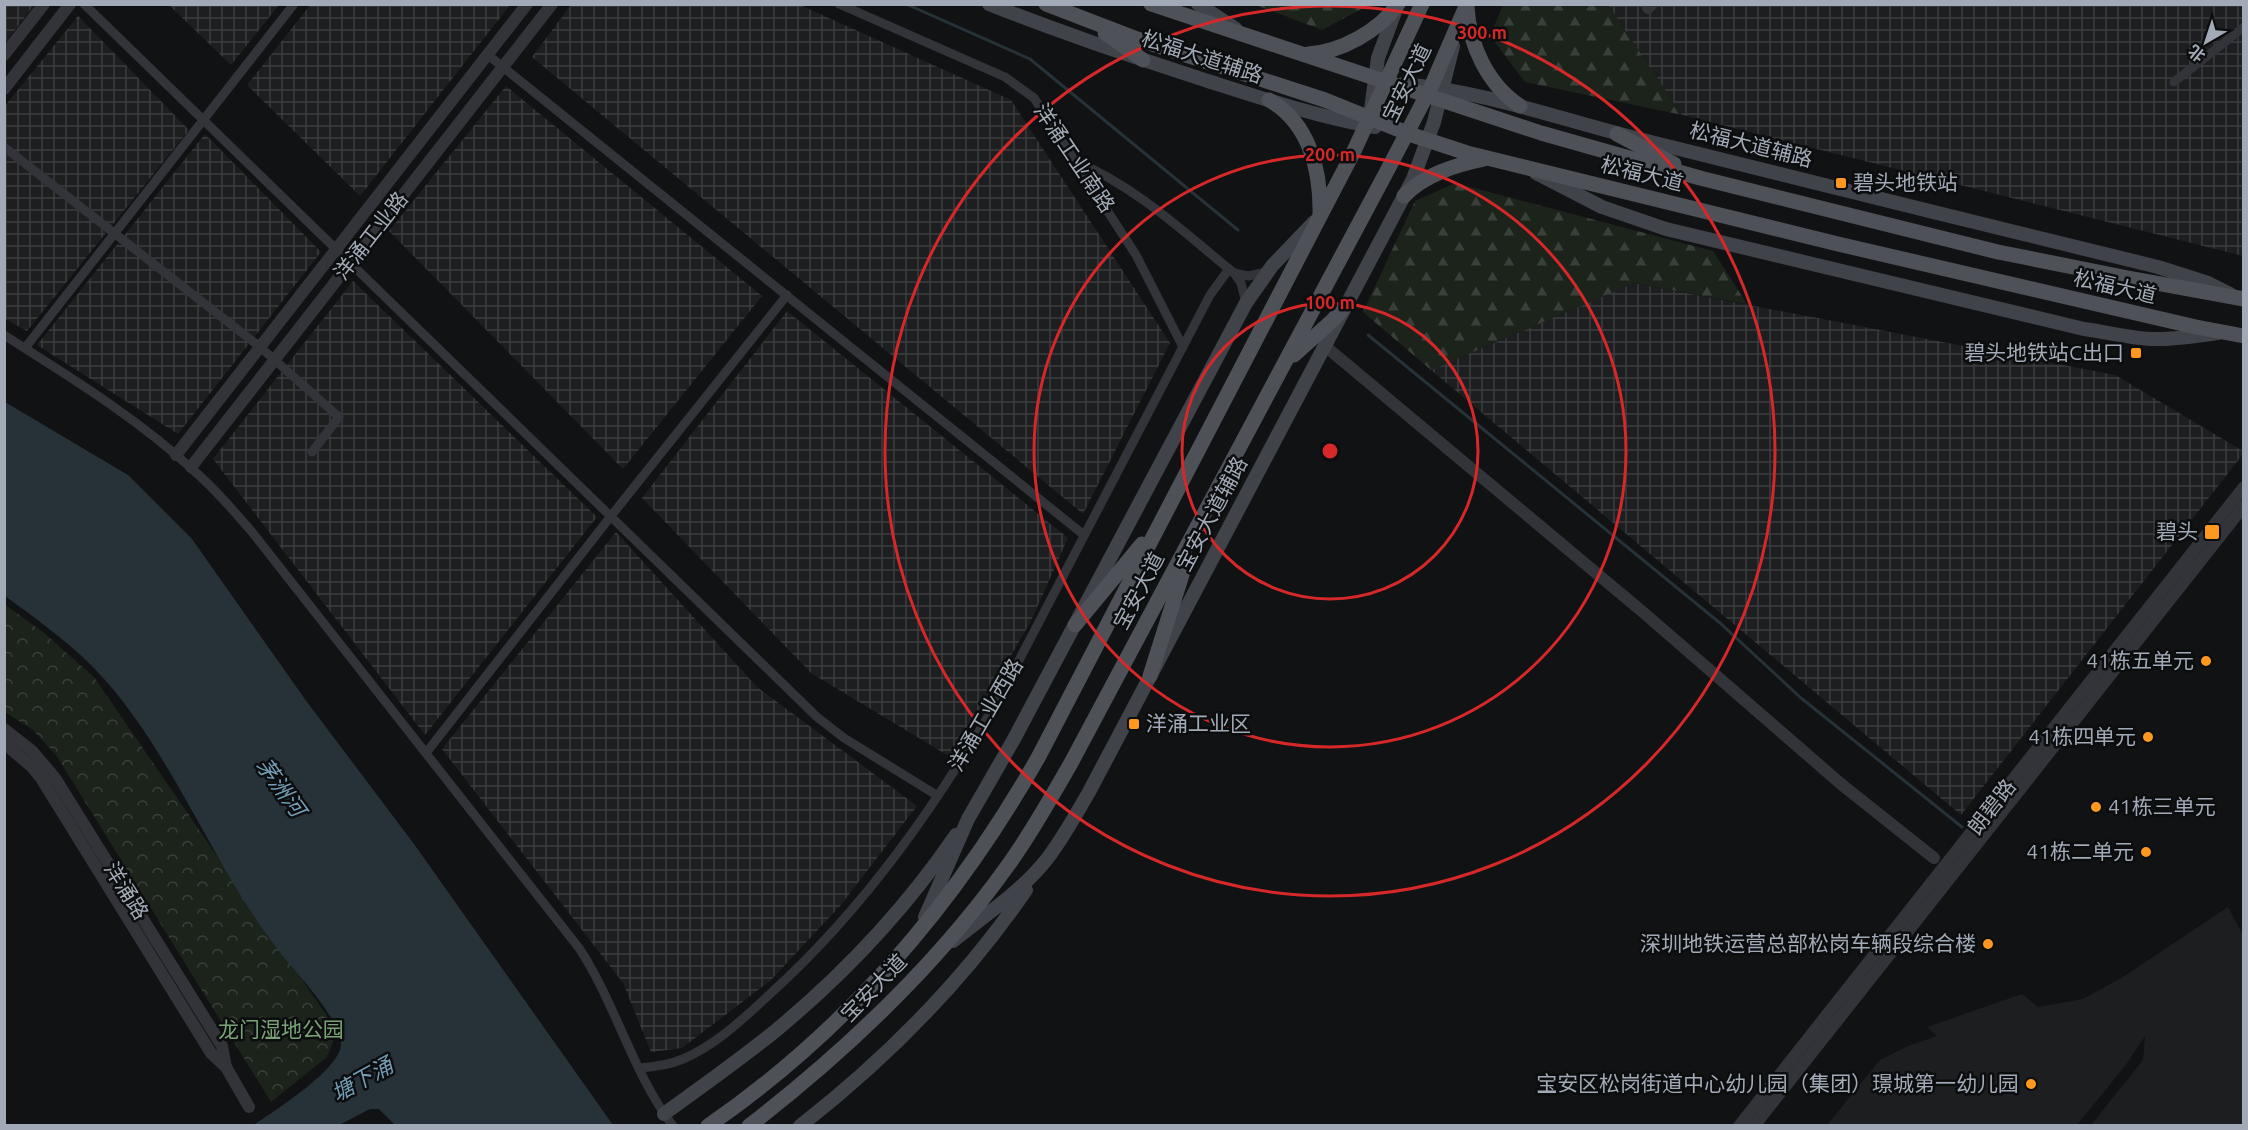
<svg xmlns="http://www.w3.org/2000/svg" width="2248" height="1130" font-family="Ubuntu,'Noto Sans SC',sans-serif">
<defs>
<pattern id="industrial-grid" width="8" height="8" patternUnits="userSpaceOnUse" patternTransform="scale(1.5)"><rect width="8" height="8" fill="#1d1e20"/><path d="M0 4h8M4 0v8" fill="none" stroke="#3b3c3e"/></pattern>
<pattern id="forest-firs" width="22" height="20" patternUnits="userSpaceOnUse" patternTransform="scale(1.5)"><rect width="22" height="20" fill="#1b231b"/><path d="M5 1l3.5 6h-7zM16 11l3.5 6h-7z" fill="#39403a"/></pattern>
<pattern id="park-crowns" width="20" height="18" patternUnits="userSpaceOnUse" patternTransform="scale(1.5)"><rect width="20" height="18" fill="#1b231b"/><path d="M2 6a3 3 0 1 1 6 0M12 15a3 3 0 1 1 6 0" fill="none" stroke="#39403a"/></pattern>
</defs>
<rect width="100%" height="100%" fill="#111213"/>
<polygon fill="#1d1e20" points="2228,907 2243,935 2244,1111 2241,1125 2091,1125 2143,1060 2145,1036 2125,1066 2077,1125 1827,1125 1880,1060 1908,1046 1937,1036 1927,1027 2022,994 2038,1007 2083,999 2123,977"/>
<g fill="url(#industrial-grid)">
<polygon points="5,4 34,5 5,43 4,5"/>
<polygon points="311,4 510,4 510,5 360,196 247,85"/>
<polygon points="169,5 279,5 231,65"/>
<polygon points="571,5 800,5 1011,100 1170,343 1083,514 532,57"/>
<polygon points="1608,5 2243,5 2243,256 1682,115"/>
<polygon points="78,16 189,130 27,331 5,319 4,107"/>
<polygon points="506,86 762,296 623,469 389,231"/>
<polygon points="205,134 321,252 178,434 37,345"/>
<polygon points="353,281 597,517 425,735 213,459"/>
<polygon points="1634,283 2115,375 2243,451 2243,454 1961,815 1431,370"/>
<polygon points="787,311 1068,538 1031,621 952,758 811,673 642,498"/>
<polygon points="616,532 757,687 917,806 840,906 770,981 682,1048 651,1052 623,983 442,749"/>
</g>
<g fill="url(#forest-firs)">
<polygon points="1256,5 1369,5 1322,30"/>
<polygon points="1503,5 1608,5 1682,115 1525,82 1490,36"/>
<polygon points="1455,183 1713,251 1747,304 1634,283 1431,370 1363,312 1415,201"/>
</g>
<polygon fill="url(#park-crowns)" points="4,604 43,632 94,677 327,1016 335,1037 327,1057 271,1102 56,755 33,730 5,712"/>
<path fill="#273238" d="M5,402L128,475L192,539L307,702L414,844L613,1125H395L379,1109H370L339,1125H254C274,1111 341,1069 341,1044C341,1019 295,972 279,951C210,863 171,747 93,667C66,640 35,618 5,596Z"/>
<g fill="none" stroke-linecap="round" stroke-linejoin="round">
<g stroke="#273238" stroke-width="3">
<polyline points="906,4 1030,59 1238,230"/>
<polyline points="1368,335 1720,623 1801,698 1962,827"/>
</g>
<g stroke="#323439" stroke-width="9">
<polyline points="84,4 817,717 844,738 938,796"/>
<polyline points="839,4 1005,77 1034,98 1136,255 1183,347"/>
<polyline points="488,55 1084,535"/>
<polyline points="2174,82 2244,27"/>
<polyline points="4,147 260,347 339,417 312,452"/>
<path d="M1077,162C1135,186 1186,234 1234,273L1241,283L1246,303"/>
<polyline points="1234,273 1248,276 1267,272"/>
<path d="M4,335C68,376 136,417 192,469C214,488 233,510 252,532L579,948C616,1004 632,1072 673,1126"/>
<polyline points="25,348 294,4"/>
<polyline points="426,753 611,516 787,295"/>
<path d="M639,1068C654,1067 669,1065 683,1059C716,1045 744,1018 770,994C866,907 939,802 1004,689L1210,295L1229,269"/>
</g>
<g stroke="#323439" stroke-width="12">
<polyline points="1648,8 1652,4"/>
<polyline points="4,55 44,4"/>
<polyline points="4,89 70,4"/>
<polyline points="1325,346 1644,613 1841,784 1934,858"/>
<polyline points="176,455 527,4"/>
<polyline points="191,467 552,4"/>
<polyline points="4,729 32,751 55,778 222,1046 226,1067"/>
<polyline points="4,743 32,767 41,778 211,1053 226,1067 249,1107"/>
<polyline points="1739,1126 2244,487"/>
<polyline points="1754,1126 2244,506"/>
</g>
<g stroke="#404349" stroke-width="14">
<path d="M989,4C1061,33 1135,57 1208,81C1264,99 1318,117 1375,127"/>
<polyline points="1198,4 1236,29"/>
<path d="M1403,84C1490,92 1571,123 1655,143C1823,185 1990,226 2158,267L2208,283L2230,294"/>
<polyline points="1371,109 1378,58 1396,9"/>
<path d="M1536,173L1602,207L1666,229L2084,329C2106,332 2129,338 2151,339C2173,340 2195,336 2218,333"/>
<polyline points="925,917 968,819 1014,739 1246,303 1272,266 1314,222"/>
<path d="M953,941C985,915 1021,892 1047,859C1063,838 1076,814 1089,792L1413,179L1434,122L1453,46"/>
<path d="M664,1114C701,1087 738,1061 774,1032C842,976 906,908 956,835"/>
<path d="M800,1126C886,1059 964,980 1026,890"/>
</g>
<g stroke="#4e5158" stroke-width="15">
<polyline points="1046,4 1137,39 1325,100 1412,135 1467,153 1838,244 2196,327 2244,336"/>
<polyline points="1151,4 1541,133 1700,178 1998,252 2128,278 2244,299"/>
<path d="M1467,7C1469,45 1488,85 1520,106"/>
<polyline points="1105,33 1143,60"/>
<path d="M1308,54C1341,52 1379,31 1398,4"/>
<path d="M1269,100C1310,123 1321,172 1320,215"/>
<polyline points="1617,134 1674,164"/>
<path d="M1404,196C1425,174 1456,165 1484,159"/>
<polyline points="1294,355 1333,320 1346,305"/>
<polyline points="1075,625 1142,544"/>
<polyline points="1150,676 1187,559"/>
<path d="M708,1126C847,1030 956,903 1039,756L1353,153L1422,4"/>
<path d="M749,1126C846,1051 937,965 1009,864C1032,832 1051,798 1071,763L1387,171L1431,87L1467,4"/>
</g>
</g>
<g fill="none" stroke="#d62828" stroke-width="3">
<circle cx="1330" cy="451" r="148"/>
<circle cx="1330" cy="451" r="296"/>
<circle cx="1330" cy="451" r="445"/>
</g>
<g fill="#ff981e" stroke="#0c0d0e" stroke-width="2">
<rect x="1835" y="177" width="12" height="12" rx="3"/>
<rect x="2130" y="347" width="12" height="12" rx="3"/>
<rect x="2204" y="524" width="16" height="16" rx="3"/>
<circle cx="2206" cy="661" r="6"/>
<rect x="1128" y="718" width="12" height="12" rx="3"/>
<circle cx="2148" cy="737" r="6"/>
<circle cx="2096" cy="807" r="6"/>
<circle cx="2146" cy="852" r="6"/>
<circle cx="1988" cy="944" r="6"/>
<circle cx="2031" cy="1084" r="6"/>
</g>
<g text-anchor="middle" stroke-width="5" stroke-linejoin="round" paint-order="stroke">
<g font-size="21" fill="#a1aab6" stroke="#0c0d0e">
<text transform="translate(1202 57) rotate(18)" y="7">松福大道辅路</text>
<text transform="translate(1407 83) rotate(-64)" y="7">宝安大道</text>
<text transform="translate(1751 145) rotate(14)" y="7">松福大道辅路</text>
<text transform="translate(1074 158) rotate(56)" y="7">洋涌工业南路</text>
<text transform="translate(1642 174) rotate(14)" y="7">松福大道</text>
<text transform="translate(371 236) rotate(-52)" y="7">洋涌工业路</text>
<text transform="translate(2115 287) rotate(13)" y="7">松福大道</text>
<text transform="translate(1212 514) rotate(-62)" y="7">宝安大道辅路</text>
<text transform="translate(1139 591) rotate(-62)" y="7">宝安大道</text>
<text transform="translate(986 715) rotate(-60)" y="7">洋涌工业西路</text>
<text transform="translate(1992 807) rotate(-52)" y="7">朗碧路</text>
<text transform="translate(126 891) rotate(58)" y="7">洋涌路</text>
<text transform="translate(874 988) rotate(-46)" y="7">宝安大道</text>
</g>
<g font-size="21" fill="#a1aab6" stroke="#0c0d0e" text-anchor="end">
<text x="1853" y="190" text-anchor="start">碧头地铁站</text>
<text x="2124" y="360">碧头地铁站C出口</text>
<text x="2198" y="539">碧头</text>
<text x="2194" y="668">41栋五单元</text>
<text x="1146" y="731" text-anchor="start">洋涌工业区</text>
<text x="2136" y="744">41栋四单元</text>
<text x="2108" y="814" text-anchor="start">41栋三单元</text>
<text x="2134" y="859">41栋二单元</text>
<text x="1976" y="951">深圳地铁运营总部松岗车辆段综合楼</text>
<text x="2019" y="1091">宝安区松岗街道中心幼儿园（集团）璟城第一幼儿园</text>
</g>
<g font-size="21" fill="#79a376" stroke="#0c0d0e">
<text x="281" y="1037">龙门湿地公园</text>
</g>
<g font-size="22" font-style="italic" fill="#749eb5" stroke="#0c0d0e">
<text transform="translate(281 787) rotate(54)" y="8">茅洲河</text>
<text transform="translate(362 1079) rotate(-29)" y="8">塘下涌</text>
</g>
</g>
<circle cx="1330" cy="451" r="9" fill="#d62828" stroke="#0c0d0e" stroke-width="3"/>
<g font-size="18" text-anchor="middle" font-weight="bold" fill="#d62828" stroke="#0c0d0e" stroke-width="5" stroke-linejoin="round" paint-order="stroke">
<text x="1482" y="39">300 m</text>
<text x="1330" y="161">200 m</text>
<text x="1330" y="309">100 m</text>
</g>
<rect width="2248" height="1130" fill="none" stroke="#a1aab6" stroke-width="12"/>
<g transform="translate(2206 42) rotate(219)" stroke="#0c0d0e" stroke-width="4.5" paint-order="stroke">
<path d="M0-4.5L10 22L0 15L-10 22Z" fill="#a1aab6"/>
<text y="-9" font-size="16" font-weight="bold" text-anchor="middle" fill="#a1aab6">北</text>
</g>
</svg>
